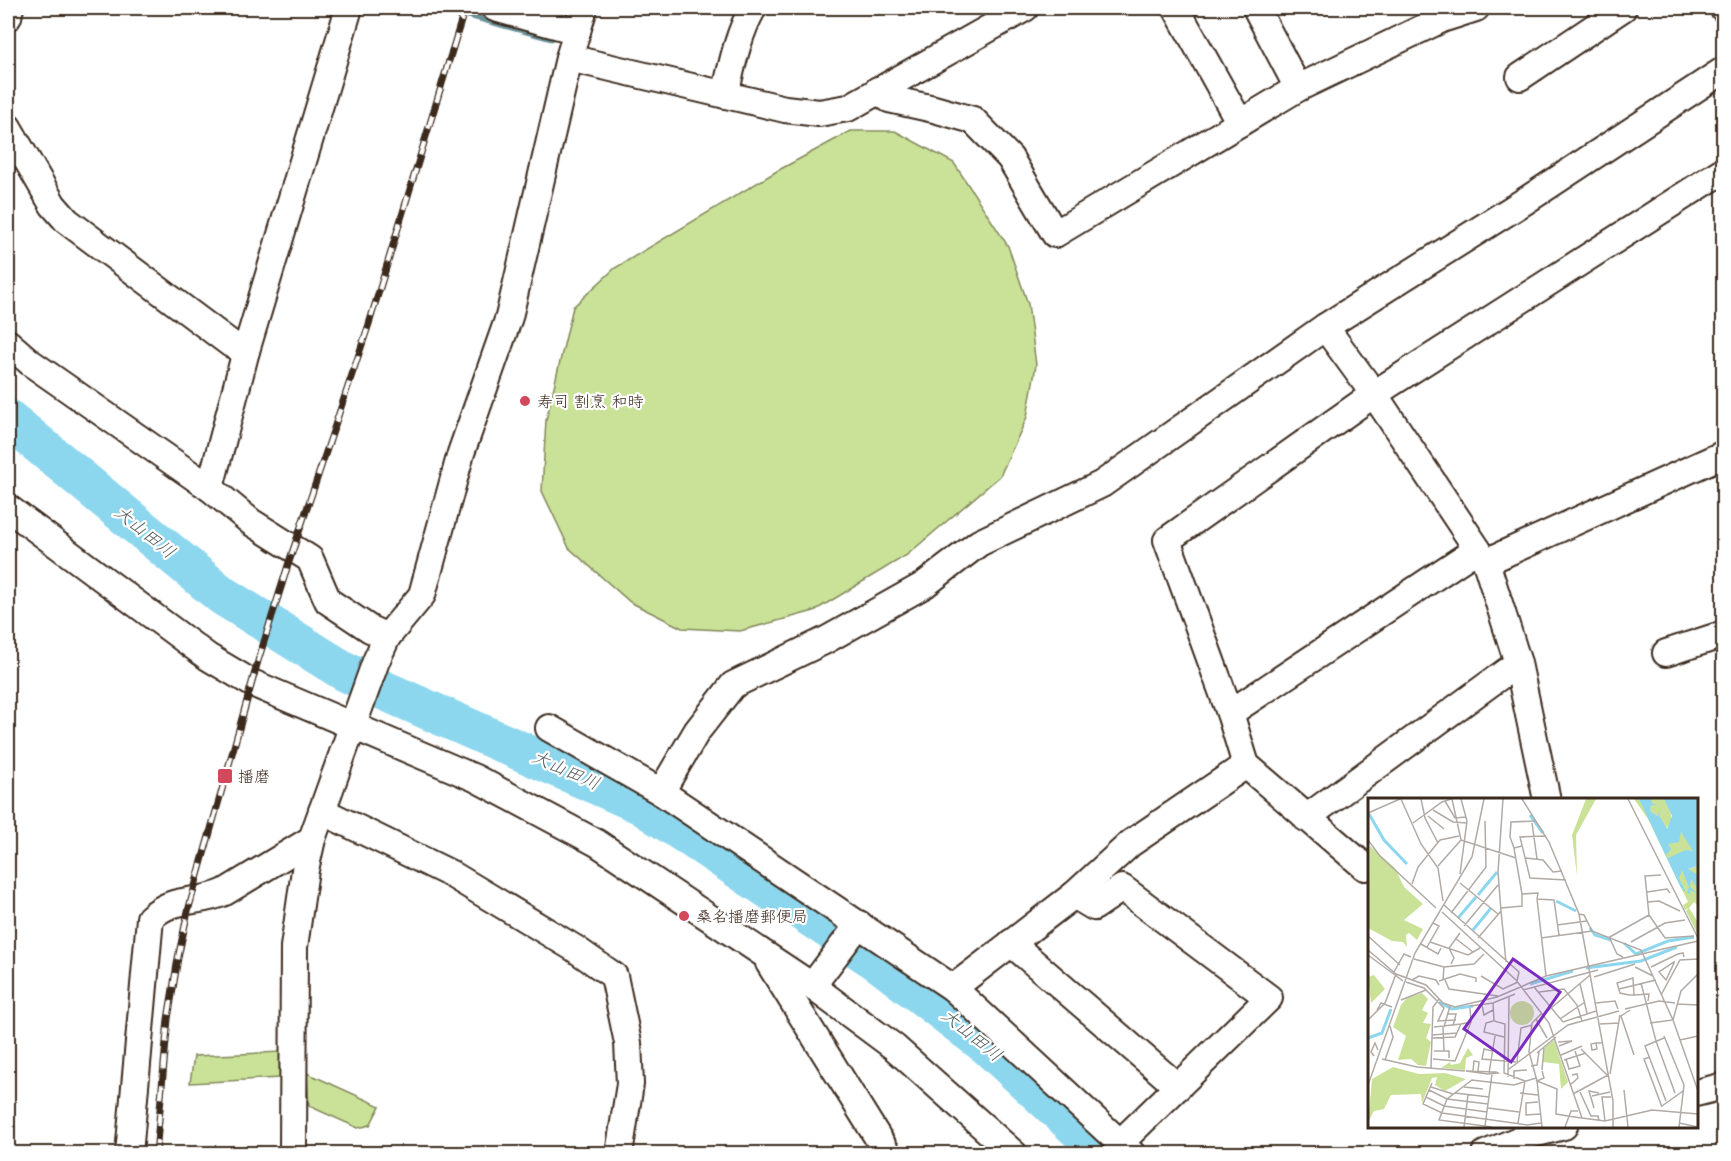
<svg xmlns="http://www.w3.org/2000/svg" width="1731" height="1161" font-family="Mali,'Klee One',sans-serif">
<rect width="100%" height="100%" fill="#fff"/>
<filter id="ink" filterUnits="userSpaceOnUse"><feTurbulence type="fractalNoise" baseFrequency=".0167" numOctaves="2"/><feDisplacementMap in="SourceGraphic" scale="12" xChannelSelector="R" yChannelSelector="G"/><feConvolveMatrix kernelMatrix="1 2 1 2 8 2 1 2 1" color-interpolation-filters="sRGB"/></filter>
<g filter="url(#ink)">
<g fill="#cae298" stroke="#82865b" stroke-width="1.5">
<polygon points="851,131 895,131 954,163 1008,246 1028,304 1036,365 1027,417 1000,476 907,555 814,611 740,631 682,628 630,602 569,548 542,491 546,420 573,307 615,268 777,171"/>
<polygon points="283,1052 280,1078 190,1083 194,1056"/>
<polygon points="307,1073 380,1106 370,1125 358,1128 309,1106"/>
</g>
<g fill="none" stroke-linecap="round" stroke-linejoin="round">
<polyline stroke="#6c929b" stroke-width="7" points="443,8 551,38"/>
<polyline stroke="#8dd7ee" stroke-width="40" points="8,419 223,596 344,671 383,690 642,805 877,961 989,1047 1105,1154"/>
<g stroke="#3b2a1e" stroke-width="30">
<g id="minor">
<polyline points="495,8 577,31"/>
<polyline points="1176,8 1240,123"/>
<polyline points="1256,8 1298,88"/>
<polyline points="1723,8 1724,8"/>
<polyline points="8,17 10,8"/>
<polyline points="569,58 785,109 819,113 848,108 1025,8"/>
<polyline points="1520,77 1623,8"/>
<polyline points="878,90 889,99 934,109 973,120 1010,158 1055,234 1298,88 1442,19 1476,8"/>
<path d="M725,95C732,65 738,34 753,8"/>
<polyline points="8,127 53,205 67,221 231,344 246,351"/>
<polyline points="1325,327 1374,394 1486,562 1518,663 1547,800"/>
<polyline points="8,343 31,363 210,488 251,522 310,559 328,601 370,629 387,637"/>
<polyline points="210,488 246,351 349,8"/>
<polyline points="8,508 208,657 252,683 475,778 597,843 812,986 894,1047 1014,1154"/>
<polyline points="1486,562 1724,454"/>
<polyline points="1666,653 1724,634"/>
<polyline points="1230,713 1477,549"/>
<polyline points="549,728 661,792 953,988 1132,1154"/>
<polyline points="1246,765 1365,867 1370,866"/>
<polyline points="661,792 697,731 733,685 826,640 924,585 979,543 1102,484 1325,327 1525,201 1724,70"/>
<polyline points="322,811 451,874 574,948 614,976 628,1043 630,1084 619,1154"/>
<polyline points="1306,818 1518,663"/>
<polyline points="1074,895 1094,907 1122,888 1269,998 1120,1143"/>
<polyline points="1011,943 1178,1087"/>
<polyline points="769,963 888,1154"/>
<polyline points="812,986 859,924"/>
<polyline points="953,988 1074,895 1131,843 1246,765 1230,713 1167,540 1374,394 1724,170"/>
<polyline points="1696,1093 1724,1086"/>
<path d="M129,1154L150,918C174,895 197,905 225,892L312,839"/>
<polyline points="293,1154 294,947 305,870 312,839 376,661 387,637 422,595 461,453 509,317 569,58 584,8"/>
<polyline points="1485,1154 1530,1135 1564,1126"/>
</g>
</g>
<use href="#minor" stroke="#fff" stroke-width="26"/>
<g stroke="#3b2a1e" stroke-width="7">
<polyline id="rail" points="156,1154 168,1019 178,958 188,911 258,661 289,562 369,324 465,8"/>
</g>
<use href="#rail" stroke="#fff" stroke-width="4.5" stroke-dasharray="14" stroke-linecap="butt"/>
</g>
</g>
<g fill="#d1495b" stroke="#fff" stroke-width="2">
<circle cx="525" cy="401" r="6"/>
<rect x="217" y="768" width="16" height="16" rx="3"/>
<circle cx="684" cy="916" r="6"/>
</g>
<g text-anchor="middle" stroke-width="4.5" stroke-linejoin="round" paint-order="stroke">
<g font-size="16" fill="#3b2a1e" stroke="#fff" text-anchor="start">
<text x="537" y="407">寿司 割烹 和時</text>
<text x="238" y="782">播磨</text>
<text x="696" y="922">桑名播磨郵便局</text>
</g>
<g font-size="18" font-style="italic" fill="#545e5c" stroke="#fff">
<text transform="translate(145 532) rotate(39)" y="6">大山田川</text>
<text transform="translate(566 770) rotate(24)" y="6">大山田川</text>
<text transform="translate(972 1035) rotate(39)" y="6">大山田川</text>
</g>
</g>
<g transform="translate(1368 798)">
<rect width="330" height="330" fill="#fff"/>
<path d="M218,1H228L208,37L209,78L204,37ZM266,1H275L287,29L300,45L312,33L324,48L325,53L315,54L326,60V67L317,69L318,81H323L318,72L330,68V108L326,104L321,110L330,124V137L318,113L321,110L317,112L315,107L320,104L280,21ZM280,1H296L302,12L304,22L296,34L283,14ZM2,48L27,70L36,89L55,106L36,122L55,131L49,142L41,135L38,137L39,149L35,144L24,143L0,130ZM6,177L17,191L3,205L0,179ZM54,195L60,201L54,212L60,215L55,225L63,226L58,240L63,244L58,268L50,267L43,261L30,262L38,238L25,229L33,207L39,200ZM142 215a12 12 0 1 1 24 0a12 12 0 1 1-24 0ZM186,242L200,284L193,291L191,266L175,264L177,249ZM100,250L105,257L98,260L97,272L73,270L82,264L83,267L92,265ZM25,269L51,276L77,275L98,281L77,293L67,287L69,279L64,280L54,305L53,296L23,297L16,311L6,313L0,324L4,281Z" fill="#cae298"/>
<path d="M271,1H283L284,6H290L282,8L283,14L291,19L290,17L292,10L291,17L299,31L304,18L296,1H330V68L320,71L330,77V91L323,81L322,89L329,95L321,92L323,96L319,95L321,89L314,72L311,80L318,95L313,90ZM313,34L325,53L318,52L300,60L298,57L303,51L300,46L311,44Z" fill="#8dd7ee" fill-rule="evenodd"/>
<path fill="none" stroke="#8dd7ee" stroke-width="3" d="M1,16L16,42L39,66M162,17L175,35M110,97L129,74M188,103L208,113M90,120L108,99M222,130L227,137L243,142M105,132L123,110M256,145L268,156L300,143L326,139M218,170L273,163L309,149M162,186L205,173M71,204L84,211L105,208M0,240L14,235L23,211"/>
<path fill="none" stroke="#b1aaa5" stroke-width="1.5" d="M33,1L53,46L70,70L75,103M53,1L57,20L70,45M154,1L181,44L211,116L245,303M260,1L330,140M77,3L87,20L98,19M65,12L85,24L99,25M0,15L32,1M60,18L76,31M45,25L74,4L83,1H84L93,42L148,60M164,25L169,61M178,38L152,39L162,80L198,82M0,42L12,58L68,110M146,50L142,39L143,24L167,23M158,60L175,62L185,74L194,73M70,68L93,42M92,76L99,23L93,1M92,85L130,116M44,86L50,69L72,42L91,38M279,94L299,91L302,95M154,96L146,50L154,48M169,101L178,178M280,104L291,103L312,113M76,107L151,174L149,183M133,110L154,108V96L170,95L169,101L186,102L191,137M133,113L138,164M74,114L148,182L181,225L214,320L237,323L284,312L330,316M83,115L118,69L117,23M211,116L216,117L224,133M281,117L297,140L326,138M189,127L219,123M96,128L130,87M0,138L32,167M87,140L105,154M110,140L133,113L130,74L135,1M173,140L224,133L273,152L305,222L282,225M240,140L281,117L277,78L293,77M242,141L249,156L255,159M62,144L100,157L112,150M263,144L297,125L317,122M53,146L70,156L73,150M59,149L71,128L65,125M0,152L28,176L58,187L75,205L87,209L129,199L178,178L330,143M0,157L35,183M46,161L76,169M306,164V165L298,182L291,174ZM83,166L86,160L81,150L92,135M267,169L285,178M283,169L310,156L315,155L316,159M26,174L36,156L43,159M330,176L313,193L305,222L330,293M113,178L135,191L150,184M226,179L267,166M44,182L51,178L68,182L71,187M75,182L76,169L106,166L116,156M77,182L81,191L130,198M71,183L92,176L108,180V184M38,184L56,190L76,210L70,223M273,185L288,243M212,186L219,215M166,189L195,224L228,213M251,191L288,182M155,192L230,172M171,194L196,191L209,207L214,223M266,197L265,180L249,185L252,195L261,197H266L281,196L280,203M293,197L312,162L330,161M33,202L58,192M125,205L126,223L137,226L136,275L157,283L150,325M228,205L247,203L250,211M309,206L330,207M114,207L116,217L125,212M102,208L125,205L147,196M257,211L291,203L307,205M9,212L13,205L24,209M262,212L253,218L266,257M174,215L164,225L161,254L169,283L174,329M79,216H88L85,228M175,217L222,177M168,221L179,240M192,221L217,204M0,222L17,205L28,176M69,223L88,222M125,223L118,225L116,234L136,239M232,226L251,225M66,229L93,226M75,229L76,253M76,229L82,208M64,237L89,235M296,238L316,287L311,329M64,240L87,239L93,226L103,224M296,240L277,248L298,303M312,242L330,238M288,243L307,295M190,244L204,243L191,248M228,245L229,251L224,252L223,246L228,245H234M213,251L239,277M66,253H81V260M124,253L116,251L114,261L148,264M169,255L188,239M193,257L214,248M6,258L3,254L7,245L10,252M282,259L276,261L294,309M14,261L49,269L97,273M65,261L87,263L103,224L102,210M198,261L201,271L212,268L207,253M17,262L25,239L22,228M196,262L218,255M149,264L153,230L164,227M163,268L169,267L171,254M63,270L65,209L71,201M141,271L200,227L251,213M174,272L176,250M98,273L128,274L130,275L120,276ZM105,273L106,263L111,264L110,273M174,273L176,280L169,283L189,291L188,316L213,320M121,275L127,238M242,276L252,217M140,279L141,198M146,281V273L159,272M64,285L55,306L74,315L159,327L173,325M0,287L47,155L104,59L116,1M202,287L210,280L209,276L204,277M63,289L85,296M96,289L115,291M61,292L79,301L120,306M256,292L260,329M212,294L223,318H230L231,323M87,295L121,299M152,295L170,297M205,296L240,277M224,298L242,294M58,299L76,308L119,314M170,304L158,305V317L172,316M294,308L315,293M120,310L151,314M226,310L221,293L231,295M237,323L234,299H243M311,325L330,329M117,328L124,276M96,329L100,297M124,329L71,322L79,301L104,282L146,287L168,280M197,329L203,313H210M245,329V303"/>
<path fill="#7b2cbf" fill-opacity="0.15" stroke="#7b2cbf" stroke-width="3" d="M145,161L192,194L143,264L96,231Z"/>
<rect width="330" height="330" fill="none" stroke="#3b2a1e" stroke-width="3"/>
</g>
<rect width="1731" height="1161" fill="none" stroke="#fff" stroke-width="30"/>
<rect x="15" y="15" width="1701" height="1131" fill="none" stroke="#3b2a1e" stroke-width="2" filter="url(#ink)"/>
</svg>
